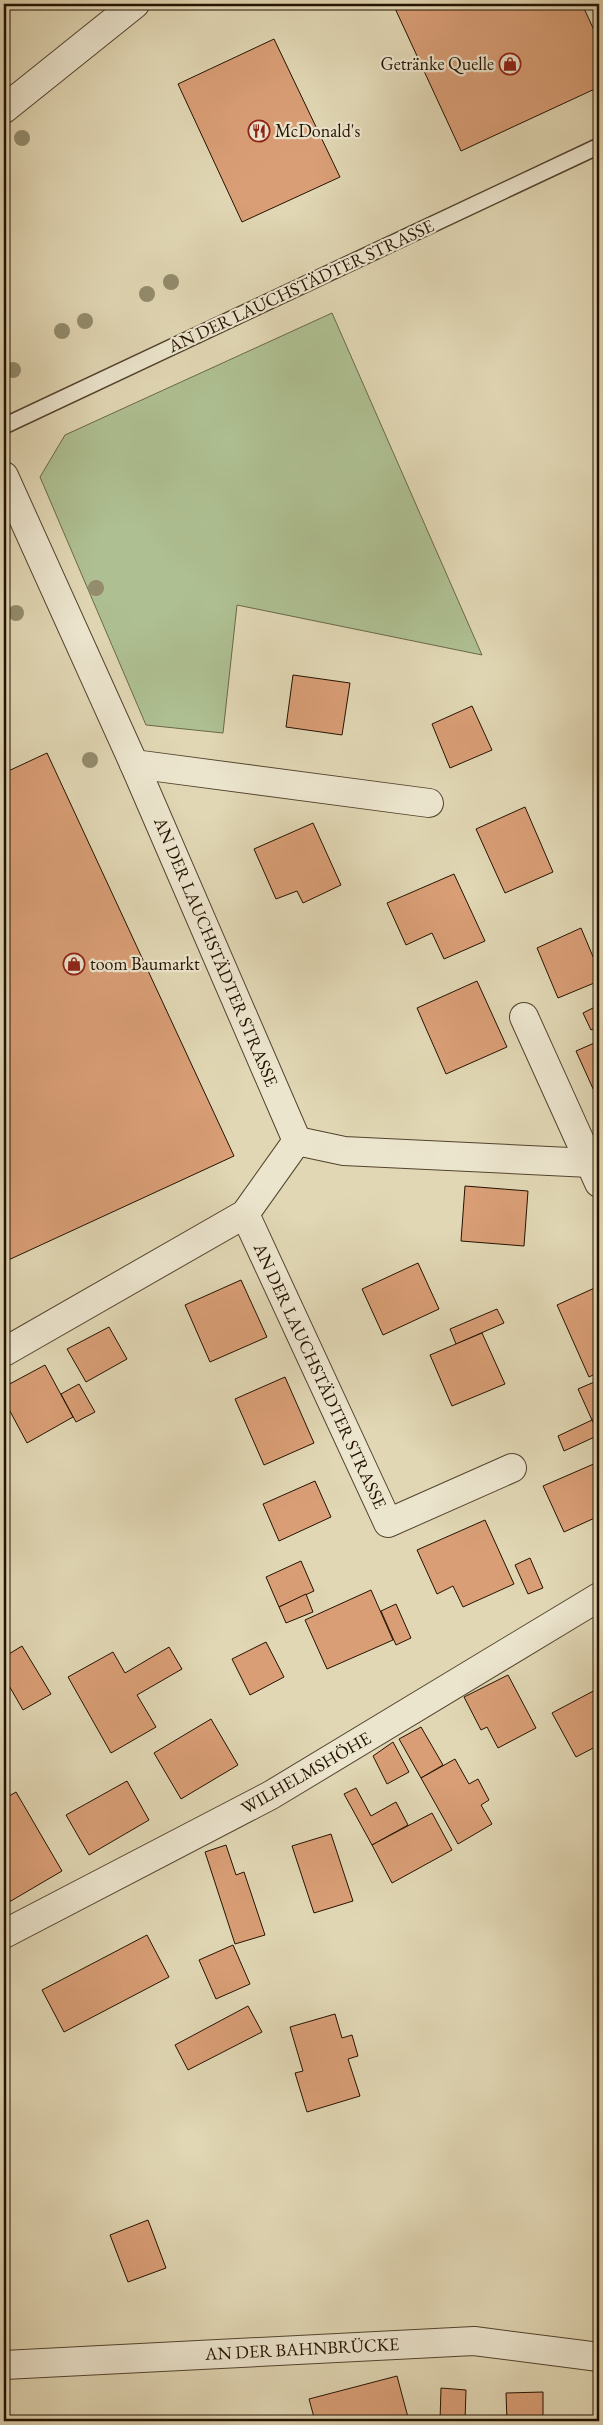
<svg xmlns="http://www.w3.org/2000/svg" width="603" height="2425" font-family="'EB Garamond',serif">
<rect width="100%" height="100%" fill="#e1d7b4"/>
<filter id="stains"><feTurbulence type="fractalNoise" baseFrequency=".004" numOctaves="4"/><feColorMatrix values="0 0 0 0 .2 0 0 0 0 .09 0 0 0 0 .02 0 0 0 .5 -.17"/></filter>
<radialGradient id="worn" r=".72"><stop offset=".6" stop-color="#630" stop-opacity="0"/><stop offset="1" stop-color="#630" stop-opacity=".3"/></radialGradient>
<polygon fill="#aebf91" stroke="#696848" points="332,313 482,655 237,605 223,733 146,725 40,477 65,435"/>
<g fill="#d99e76" stroke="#241200">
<polygon points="393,4 582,4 599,41 599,87 461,151"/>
<polygon points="274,39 340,177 242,222 178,84"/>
<polygon points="293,675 350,683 342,735 286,727"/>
<polygon points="472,706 492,750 450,768 432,724"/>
<polygon points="47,753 234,1156 4,1262 4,773"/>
<polygon points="525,807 553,872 505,893 476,829"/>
<polygon points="313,823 341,885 303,903 297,891 276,899 254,849"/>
<polygon points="454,874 485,941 444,959 432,933 406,945 387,903"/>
<polygon points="581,928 599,971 599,981 558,998 537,948"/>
<polygon points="477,981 507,1047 446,1074 417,1008"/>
<polygon points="599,1005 599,1026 591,1030 583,1013"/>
<polygon points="599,1041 599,1102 576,1051"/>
<polygon points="465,1186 528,1191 524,1246 461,1241"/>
<polygon points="418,1263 439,1309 383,1335 362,1289"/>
<polygon points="241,1280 267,1337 210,1362 185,1305"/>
<polygon points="599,1286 599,1372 589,1377 557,1305"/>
<polygon points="497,1309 504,1323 456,1344 450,1329"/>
<polygon points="109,1327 127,1359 86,1382 67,1349"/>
<polygon points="482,1333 505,1384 452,1406 430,1355"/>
<polygon points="45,1365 73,1417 27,1443 4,1400 4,1387"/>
<polygon points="285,1377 314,1443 264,1465 235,1399"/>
<polygon points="599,1380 599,1417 592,1420 578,1389"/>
<polygon points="79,1384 95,1412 76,1422 61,1394"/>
<polygon points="592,1420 599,1435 564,1451 558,1436"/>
<polygon points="596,1463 599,1469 599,1516 564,1532 543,1486"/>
<polygon points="315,1481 331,1517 279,1541 263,1504"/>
<polygon points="485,1520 514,1584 463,1607 453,1586 437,1594 417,1550"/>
<polygon points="530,1558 543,1588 528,1594 515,1565"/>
<polygon points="301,1561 314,1591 279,1607 266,1577"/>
<polygon points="371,1590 393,1640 327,1669 305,1620"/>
<polygon points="306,1594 313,1612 286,1623 279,1607"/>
<polygon points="396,1604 411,1638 396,1645 381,1611"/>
<polygon points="266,1642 284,1677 250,1695 232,1659"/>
<polygon points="22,1646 51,1694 23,1710 4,1677 4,1657"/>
<polygon points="169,1647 182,1669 137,1695 156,1727 111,1753 68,1677 113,1652 125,1673"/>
<polygon points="508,1675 536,1728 498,1748 487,1727 481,1730 464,1697"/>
<polygon points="599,1688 599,1745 576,1757 552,1713"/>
<polygon points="211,1719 238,1765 181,1799 154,1753"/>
<polygon points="421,1727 443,1765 421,1778 399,1739"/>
<polygon points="393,1742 409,1772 387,1784 373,1756"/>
<polygon points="455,1759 469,1784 478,1779 489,1800 481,1805 492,1824 458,1844 421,1778"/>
<polygon points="127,1781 149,1820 89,1855 66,1815"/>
<polygon points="356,1788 371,1816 396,1802 408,1825 372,1845 344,1794"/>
<polygon points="16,1792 62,1871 4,1905 4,1799"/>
<polygon points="432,1813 452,1850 392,1883 372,1845"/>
<polygon points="331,1834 353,1901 314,1913 292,1846"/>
<polygon points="226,1845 236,1875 244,1872 265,1935 235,1944 205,1852"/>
<polygon points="147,1935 169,1977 64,2032 42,1990"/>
<polygon points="233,1945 250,1984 216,1999 199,1960"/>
<polygon points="248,2006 262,2032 188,2070 175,2045"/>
<polygon points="335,2014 342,2038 352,2035 358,2056 348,2059 360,2096 307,2112 295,2073 303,2071 290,2027"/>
<polygon points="148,2220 166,2268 128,2282 110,2235"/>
<polygon points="397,2376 409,2421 315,2421 309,2399"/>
<polygon points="441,2388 466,2390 465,2421 440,2421"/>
<polygon points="543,2392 543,2421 507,2421 506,2393"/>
</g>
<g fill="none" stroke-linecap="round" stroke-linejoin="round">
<g stroke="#53432d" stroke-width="18">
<polyline id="service" points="4,426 599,146"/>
</g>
<g stroke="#53432d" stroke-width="30">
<g id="minor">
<polyline points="4,109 135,4"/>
<polyline points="4,476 134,764 297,1141 245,1214 4,1352"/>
<polyline points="134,764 429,803"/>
<polyline points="524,1017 599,1183"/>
<polyline points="297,1141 344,1151 590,1163"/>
<polyline points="245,1214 388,1523 512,1468"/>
<polyline points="4,1934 271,1795 599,1597"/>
<polyline points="4,2365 474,2341 599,2357"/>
</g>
</g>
<use href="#service" stroke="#ece5ce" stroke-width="15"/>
<use href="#minor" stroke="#ece5ce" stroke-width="28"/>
</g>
<g fill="#938c6d">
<circle cx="22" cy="138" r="8"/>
<circle cx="171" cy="282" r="8"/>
<circle cx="147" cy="294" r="8"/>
<circle cx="85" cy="321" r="8"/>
<circle cx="62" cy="331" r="8"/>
<circle cx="13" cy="370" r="8"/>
<circle cx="96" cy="588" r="8"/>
<circle cx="16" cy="613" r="8"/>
<circle cx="90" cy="760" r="8"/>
</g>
<defs>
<g id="shop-ring" transform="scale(1.125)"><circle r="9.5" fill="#ece5ce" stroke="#8f2418" stroke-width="1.5"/><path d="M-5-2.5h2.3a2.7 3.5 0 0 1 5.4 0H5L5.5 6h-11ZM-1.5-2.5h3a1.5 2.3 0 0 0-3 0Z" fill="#8f2418"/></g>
<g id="restaurant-ring" transform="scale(1.125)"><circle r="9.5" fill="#ece5ce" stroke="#8f2418" stroke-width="1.5"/><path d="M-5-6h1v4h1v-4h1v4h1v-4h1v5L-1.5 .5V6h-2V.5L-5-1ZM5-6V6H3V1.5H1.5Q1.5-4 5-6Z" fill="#8f2418"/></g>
</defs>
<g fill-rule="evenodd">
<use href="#shop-ring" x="510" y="64"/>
<use href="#restaurant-ring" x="259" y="131"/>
<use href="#shop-ring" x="74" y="964"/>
</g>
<g text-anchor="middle" stroke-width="4.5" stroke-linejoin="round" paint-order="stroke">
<g font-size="18" fill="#241200" stroke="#ece5ce" text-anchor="start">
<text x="494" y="70" text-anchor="end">Getränke Quelle</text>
<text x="275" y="137">McDonald's</text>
<text x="90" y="970">toom Baumarkt</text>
</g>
<g font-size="18" fill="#241200" stroke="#ece5ce">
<text transform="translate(301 286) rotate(-25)" y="6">AN DER LAUCHSTÄDTER STRASSE</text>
<text transform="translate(216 952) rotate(67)" y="6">AN DER LAUCHSTÄDTER STRASSE</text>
<text transform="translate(320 1376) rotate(65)" y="6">AN DER LAUCHSTÄDTER STRASSE</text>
<text transform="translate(306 1773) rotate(-30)" y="6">WILHELMSHÖHE</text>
<text transform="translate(302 2349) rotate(-3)" y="6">AN DER BAHNBRÜCKE</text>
</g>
</g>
<rect width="603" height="2425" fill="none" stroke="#e1d7b4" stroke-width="20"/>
<rect x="5" y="5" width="593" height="2415" fill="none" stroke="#241200" stroke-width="2.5"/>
<rect x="10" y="10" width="583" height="2405" fill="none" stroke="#241200"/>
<rect width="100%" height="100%" filter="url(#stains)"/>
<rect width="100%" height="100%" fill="url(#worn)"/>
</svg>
